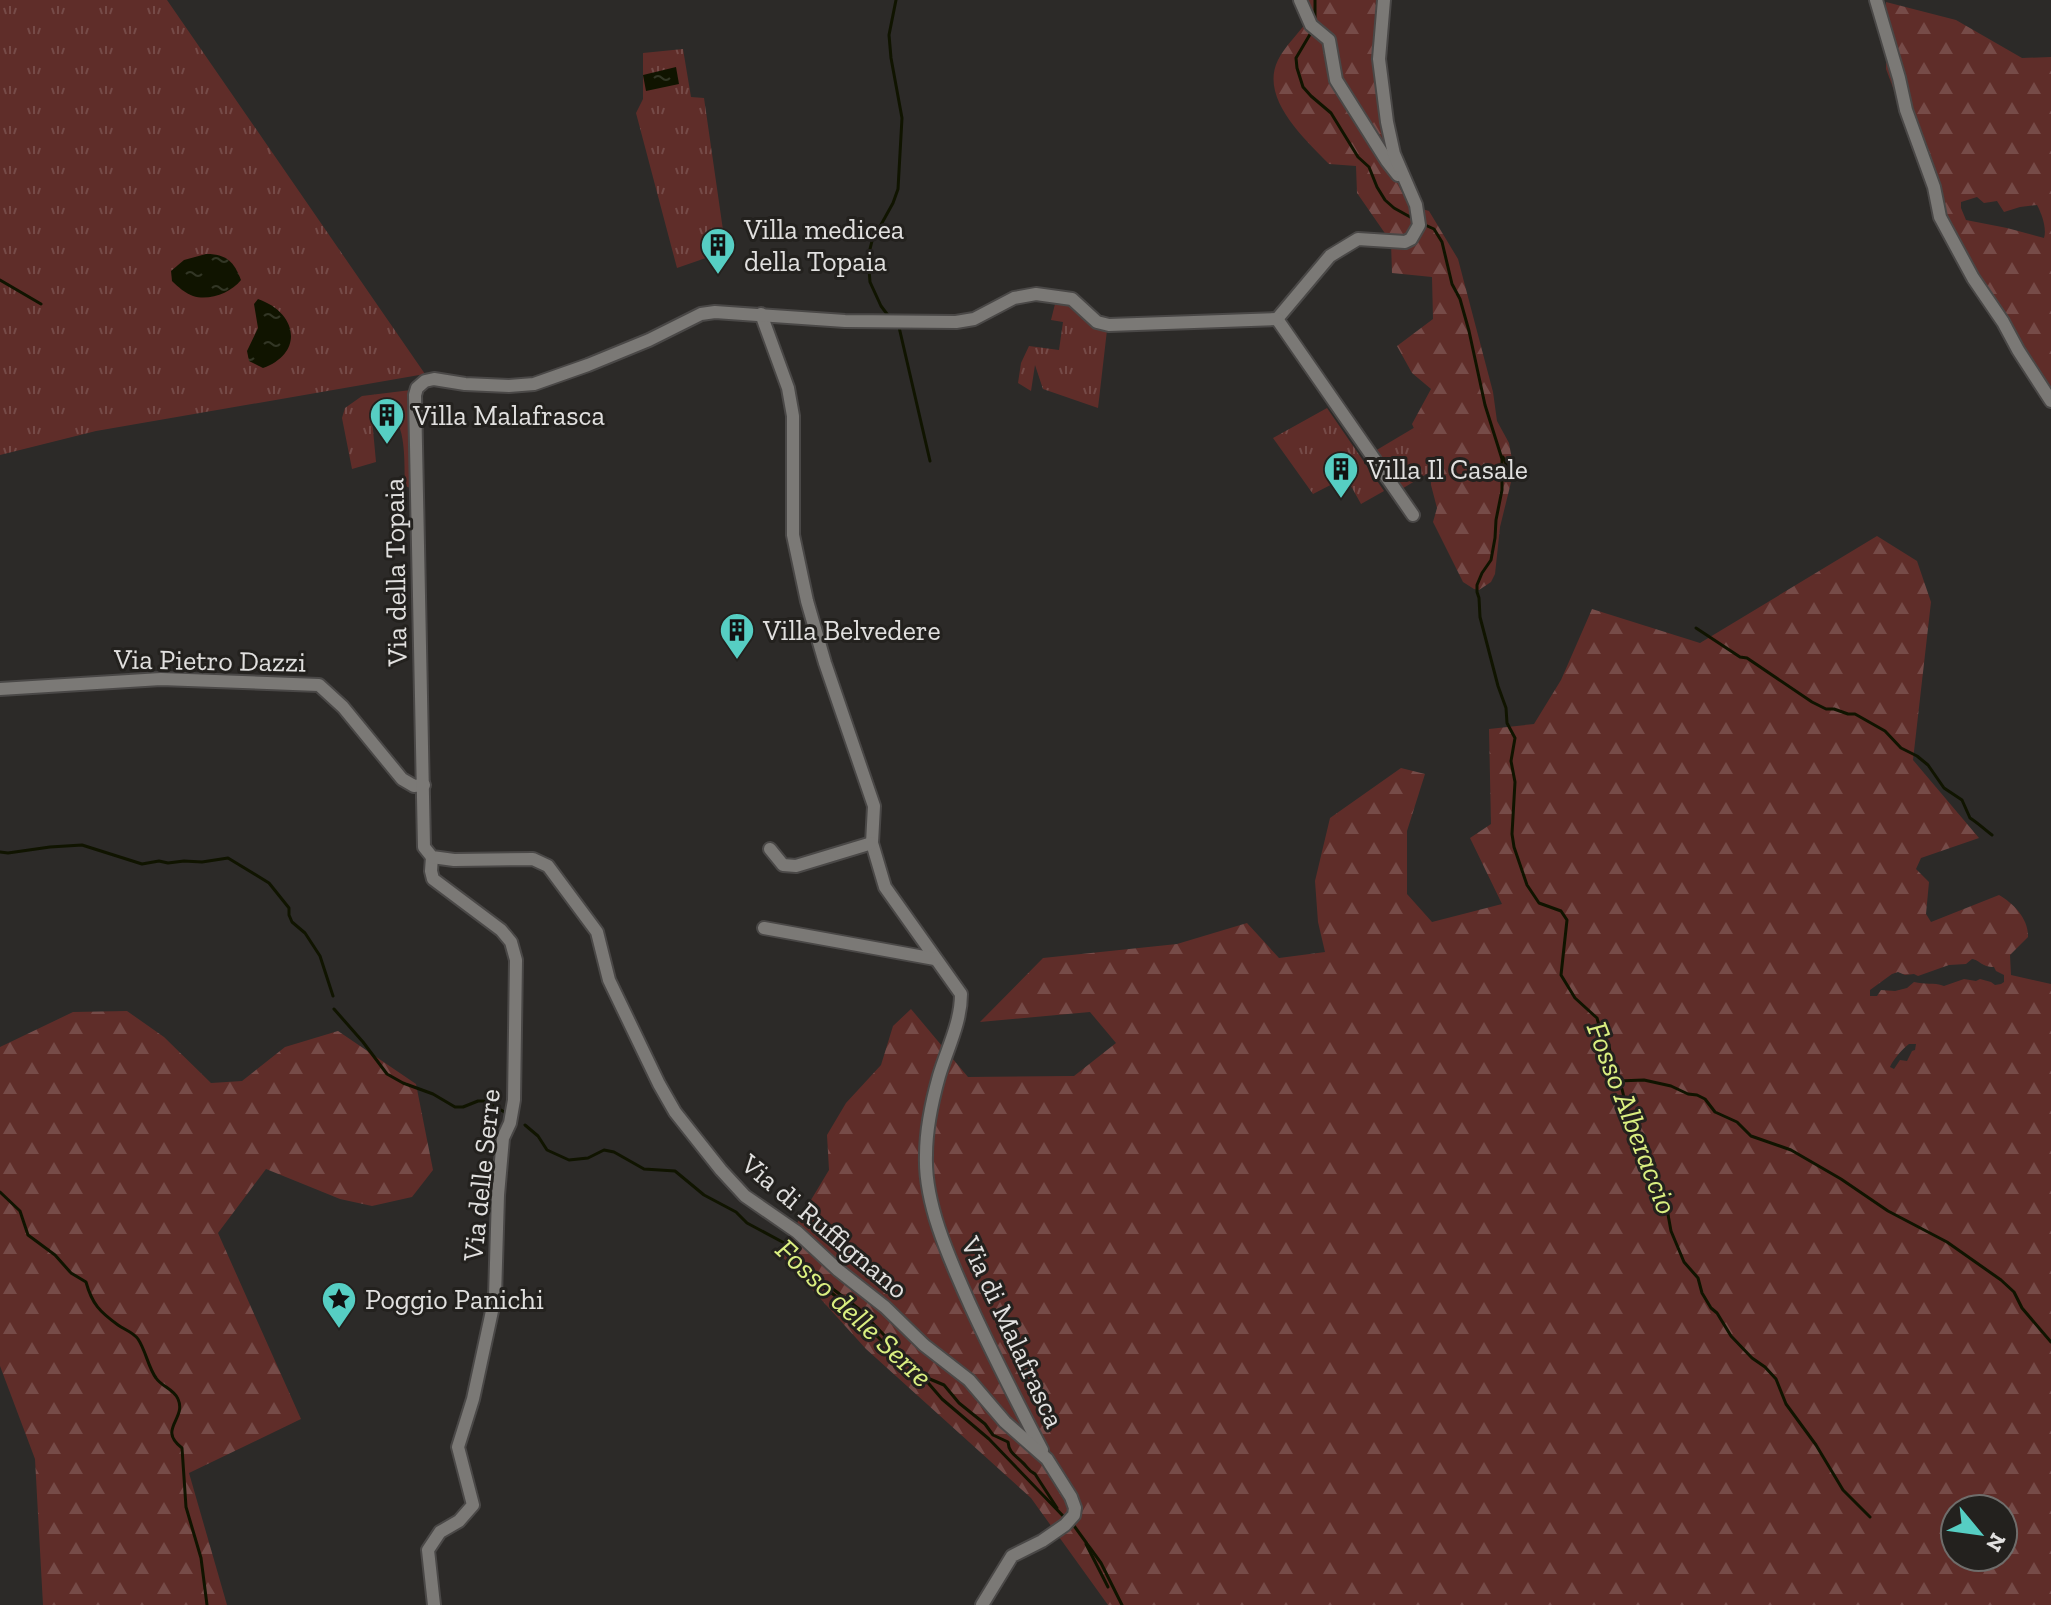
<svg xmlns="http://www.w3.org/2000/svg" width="2051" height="1605" font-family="'Zilla Slab',serif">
<defs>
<pattern id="forest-firs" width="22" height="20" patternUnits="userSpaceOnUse" patternTransform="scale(2)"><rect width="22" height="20" fill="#5f2d29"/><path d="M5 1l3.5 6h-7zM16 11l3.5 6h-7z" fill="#764b48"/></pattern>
<pattern id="park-tufts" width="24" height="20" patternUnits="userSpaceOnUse" patternTransform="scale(2)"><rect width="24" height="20" fill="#5f2d29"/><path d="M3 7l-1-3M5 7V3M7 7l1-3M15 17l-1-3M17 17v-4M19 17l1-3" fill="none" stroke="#764b48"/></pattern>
<pattern id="water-ripples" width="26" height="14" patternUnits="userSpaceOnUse" patternTransform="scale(2)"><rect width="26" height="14" fill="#101400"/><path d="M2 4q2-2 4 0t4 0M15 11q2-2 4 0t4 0" fill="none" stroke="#323625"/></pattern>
</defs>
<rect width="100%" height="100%" fill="#2c2a28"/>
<g fill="url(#forest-firs)" fill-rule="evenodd">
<path d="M1300,0H1384L1380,33L1387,122L1415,207L1429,211L1458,259L1493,392L1497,421L1509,443L1514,470L1500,527L1495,574L1491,582L1479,590L1474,589L1463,582L1433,522L1437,508L1431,485L1430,464L1412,424L1431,389L1412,373L1397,346L1433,319L1432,277L1392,273L1391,242L1357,193L1356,166L1329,164C1305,139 1259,98 1278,60C1285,46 1299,33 1308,20Z"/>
<path d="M1886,2L1956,20L2022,58L2051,57V388L2023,369L1956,256L1886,69ZM1977,197L1984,203L1997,201L2004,212L2020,207L2037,205C2042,214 2047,229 2044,238L2007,228L1966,220L1961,208V202Z"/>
<path d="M1877,536L1917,561L1931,602L1913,760L1979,838L1921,858L1916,869L1929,882L1926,914L1931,922L1999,895C2013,903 2029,919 2028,937L2010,955L2011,975L2051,984V1605H1108L1031,1498L866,1349L779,1253L829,1170L827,1135L846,1103L881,1065L893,1026L911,1009L968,1077L1074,1076L1116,1043L1090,1012L980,1022L1043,958L1177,944L1247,923L1279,958L1325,952L1318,922L1315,881L1330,818L1401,768L1425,774L1407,831V894L1432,922L1502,904L1470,838L1491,824L1489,729L1534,724L1561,680L1592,609L1700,643ZM1972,959C1980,960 1981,967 1994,967L1996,971L2004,975V982L2001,984L1995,985L1991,982L1980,979L1976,981L1964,979L1944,986C1933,982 1925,985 1914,982L1907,988L1895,991L1881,990L1877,996H1870V990L1892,974L1898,972L1905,975L1914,974L1918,976L1949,965L1966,964ZM1909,1044H1916L1915,1050L1912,1051L1907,1061L1900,1060L1894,1069L1890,1067C1892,1061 1903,1048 1909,1044ZM1955,1509H2003V1557H1955Z"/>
<polygon points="127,1011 164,1037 211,1083 242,1081 285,1047 338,1031 416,1084 433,1170 412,1197 372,1206 340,1199 266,1169 218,1233 301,1419 189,1473 227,1605 43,1605 35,1459 0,1366 0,1047 73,1012"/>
</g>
<g fill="url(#park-tufts)">
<polygon points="0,0 167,0 425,374 96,431 0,455"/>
<polygon points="683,49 691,97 704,98 726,251 677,268 636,113 643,99 643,53"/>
<polygon points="1055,304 1068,305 1107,330 1098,408 1043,389 1035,365 1031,391 1018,383 1021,363 1029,346 1059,350 1063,322 1051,320"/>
<path d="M411,390L413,489L405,486C404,471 407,425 392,418C387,416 378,418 372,419L376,462L352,469L342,418L345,408L362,396Z"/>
<polygon points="1327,408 1384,491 1361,504 1346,477 1313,494 1273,438"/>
<polygon points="1417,426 1435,469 1400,490 1375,451"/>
</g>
<g fill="url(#water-ripples)">
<polygon points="676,67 679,84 646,91 643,75"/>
<path d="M206,254C227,254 234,262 241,280C231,293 209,301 193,296C185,293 178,287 172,281L171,271L184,260Z"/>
<path d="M258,299C298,313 304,353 263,368L249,361L247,351L258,328L254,304Z"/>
</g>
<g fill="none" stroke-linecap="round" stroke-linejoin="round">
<g stroke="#101400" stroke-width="3">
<polyline points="1315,0 1315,24"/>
<polyline points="1312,31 1296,58 1297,68 1303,87 1311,96 1331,113 1358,157 1369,167 1377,187 1385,200 1394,208 1412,218"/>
<polyline points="1423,224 1434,229 1442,242 1452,284 1460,299 1469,331 1485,405 1502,459 1502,490 1496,520 1495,538 1491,560 1482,573 1477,585 1477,592 1479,598 1480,617 1498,686 1506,708 1507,723 1515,738 1511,761 1515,782 1512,834 1514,847 1527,885 1539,903 1561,911 1567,920 1561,975 1575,998 1597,1018 1601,1032 1609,1045 1610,1052 1606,1059 1607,1067 1622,1089 1631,1127 1641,1148 1647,1153 1654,1166 1656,1184 1665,1198 1671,1231 1684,1262 1698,1278 1702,1293 1711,1308 1717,1313 1731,1336 1752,1358 1765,1367 1776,1379 1786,1404 1816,1445 1843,1490 1870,1517"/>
<polyline points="0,280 41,304"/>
<polyline points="890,318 881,306 870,282 868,257 872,241 893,203 898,189 902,118 891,58 889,35 896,0"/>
<polyline points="899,327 930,461"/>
<polyline points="1503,457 1513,480"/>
<path d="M1696,628L1740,657L1747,658L1812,702L1826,709H1834L1848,714H1855L1885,731L1901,748L1917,756L1928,765L1944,788L1962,800L1970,818C1978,823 1984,829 1992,835"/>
<polyline points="0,852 8,853 50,847 82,845 142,864 159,861 168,863 184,861 202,862 228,858 269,883 289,908 289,915 292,922 305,933 320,956 333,996"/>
<polyline points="334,1009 363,1042 387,1074 403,1083 433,1094 455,1107 463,1107 478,1101 485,1101 508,1114"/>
<polyline points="1618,1081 1644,1080 1671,1086 1688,1094 1697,1095 1705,1099 1715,1112 1737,1122 1751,1136 1791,1150 1841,1179 1888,1211 1947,1242 2001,1280 2014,1292 2022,1308 2051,1342"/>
<polyline points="525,1125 538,1136 547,1150 569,1160 588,1158 604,1150 614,1152 644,1169 675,1171 704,1195 736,1212 747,1223 788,1245 809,1275 843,1302 883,1342 917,1370 942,1399 989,1439 1066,1519"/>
<path d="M0,1192L20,1211L28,1235L55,1255L71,1273L86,1282C92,1304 100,1312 118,1325C125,1330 133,1332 138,1339C146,1351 148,1367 156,1378C162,1387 174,1389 178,1399C187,1419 157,1429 182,1448L186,1507L201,1558L207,1605"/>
<polyline points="816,1276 859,1309 909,1361"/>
<path d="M925,1377L944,1385L959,1403L985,1424L993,1435L1008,1442C1009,1453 1015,1455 1022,1462C1027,1466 1028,1471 1035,1474L1057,1508"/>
<polyline points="1072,1523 1101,1563 1122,1605"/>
<polyline points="1086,1544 1108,1587"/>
</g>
<g stroke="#4a4847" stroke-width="16">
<g id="minor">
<polyline points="1300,0 1311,25 1329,40 1336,80 1387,161 1398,175"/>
<polyline points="1876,0 1899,78 1906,110 1934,187 1940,217 1973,278 2003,322 2018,350 2051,401"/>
<path d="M761,314L788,388L793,416V535L807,601L825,663L874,806L872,843L885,887L961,994C961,1023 947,1049 939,1076C932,1101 926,1129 926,1155C924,1205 951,1262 971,1307C993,1355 1017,1402 1042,1450"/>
<polyline points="1277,319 1330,256 1358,239 1405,242 1411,239 1419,225 1416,205 1394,154 1387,122 1379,59 1384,0"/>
<polyline points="1277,319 1413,515"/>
<polyline points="0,689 161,679 319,685 343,707 402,779 414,786 424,785"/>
<polyline points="770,849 783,865 796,866 872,843"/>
<polyline points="432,857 431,871 433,879 501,930 511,942 516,960 514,1100 510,1123 503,1138 498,1195 495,1297 473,1399 458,1447 473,1505 459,1521 440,1532 428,1550 434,1605"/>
<polyline points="764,928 935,959"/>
<polyline points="982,1605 1012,1556 1042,1541 1065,1525 1074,1515 1075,1508 1071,1497 1047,1459 1005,1422 969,1380 924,1345 885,1307 838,1270 797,1232 745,1196 721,1170 675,1112 659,1084 609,980 597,932 548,866 533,859 454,860 432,857 424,847 415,395 417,388 425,381 434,379 465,384 509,386 534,384 588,365 649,340 701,314 715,312 845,321 956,322 974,319 1014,298 1036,294 1072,299 1097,322 1109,325 1277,319"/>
</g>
</g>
<use href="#minor" stroke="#7b7976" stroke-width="12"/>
</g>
<defs>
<g id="building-pin" transform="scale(1.8)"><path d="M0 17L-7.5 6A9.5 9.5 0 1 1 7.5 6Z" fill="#56cec3" stroke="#23211e"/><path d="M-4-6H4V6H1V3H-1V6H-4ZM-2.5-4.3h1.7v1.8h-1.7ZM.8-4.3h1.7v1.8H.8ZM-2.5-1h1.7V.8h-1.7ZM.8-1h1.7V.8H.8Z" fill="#111"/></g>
<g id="sight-pin" transform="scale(1.8)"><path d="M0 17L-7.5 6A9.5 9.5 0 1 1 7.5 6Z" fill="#56cec3" stroke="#23211e"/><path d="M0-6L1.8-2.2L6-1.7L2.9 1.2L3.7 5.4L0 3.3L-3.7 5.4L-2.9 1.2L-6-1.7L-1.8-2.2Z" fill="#111"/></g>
</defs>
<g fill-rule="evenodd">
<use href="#building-pin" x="718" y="245"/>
<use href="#building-pin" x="387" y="415"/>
<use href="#building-pin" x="1341" y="469"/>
<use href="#building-pin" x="737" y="630"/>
<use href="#sight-pin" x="339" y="1299"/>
</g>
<g text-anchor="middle" stroke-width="6" stroke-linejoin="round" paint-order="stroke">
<g font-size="28" fill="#e1e0df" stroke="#23211e" text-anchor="start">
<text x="744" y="239">Villa medicea<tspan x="744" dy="32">della Topaia</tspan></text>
<text x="413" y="425">Villa Malafrasca</text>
<text x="1367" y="479">Villa Il Casale</text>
<text x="763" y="640">Villa Belvedere</text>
<text x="365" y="1309">Poggio Panichi</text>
</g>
<g font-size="28" fill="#e1e0df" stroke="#23211e">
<text transform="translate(395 572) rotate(-91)" y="10">Via della Topaia</text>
<text transform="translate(210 660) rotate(1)" y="10">Via Pietro Dazzi</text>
<text transform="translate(481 1175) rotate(-84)" y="10">Via delle Serre</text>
<text transform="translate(825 1226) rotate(40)" y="10">Via di Ruffignano</text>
<text transform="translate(1013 1332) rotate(65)" y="10">Via di Malafrasca</text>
</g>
<g font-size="30" font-style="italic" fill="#daef80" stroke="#23211e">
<text transform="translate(1632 1118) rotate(69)" y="10">Fosso Alberaccio</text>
<text transform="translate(854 1313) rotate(43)" y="10">Fosso delle Serre</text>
</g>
</g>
<g transform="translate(1979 1533) rotate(119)"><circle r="38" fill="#23211e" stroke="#6f6d6b" stroke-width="2"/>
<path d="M0-6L14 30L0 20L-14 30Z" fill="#56cec3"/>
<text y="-12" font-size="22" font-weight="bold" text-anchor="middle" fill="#e1e0df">N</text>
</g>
</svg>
